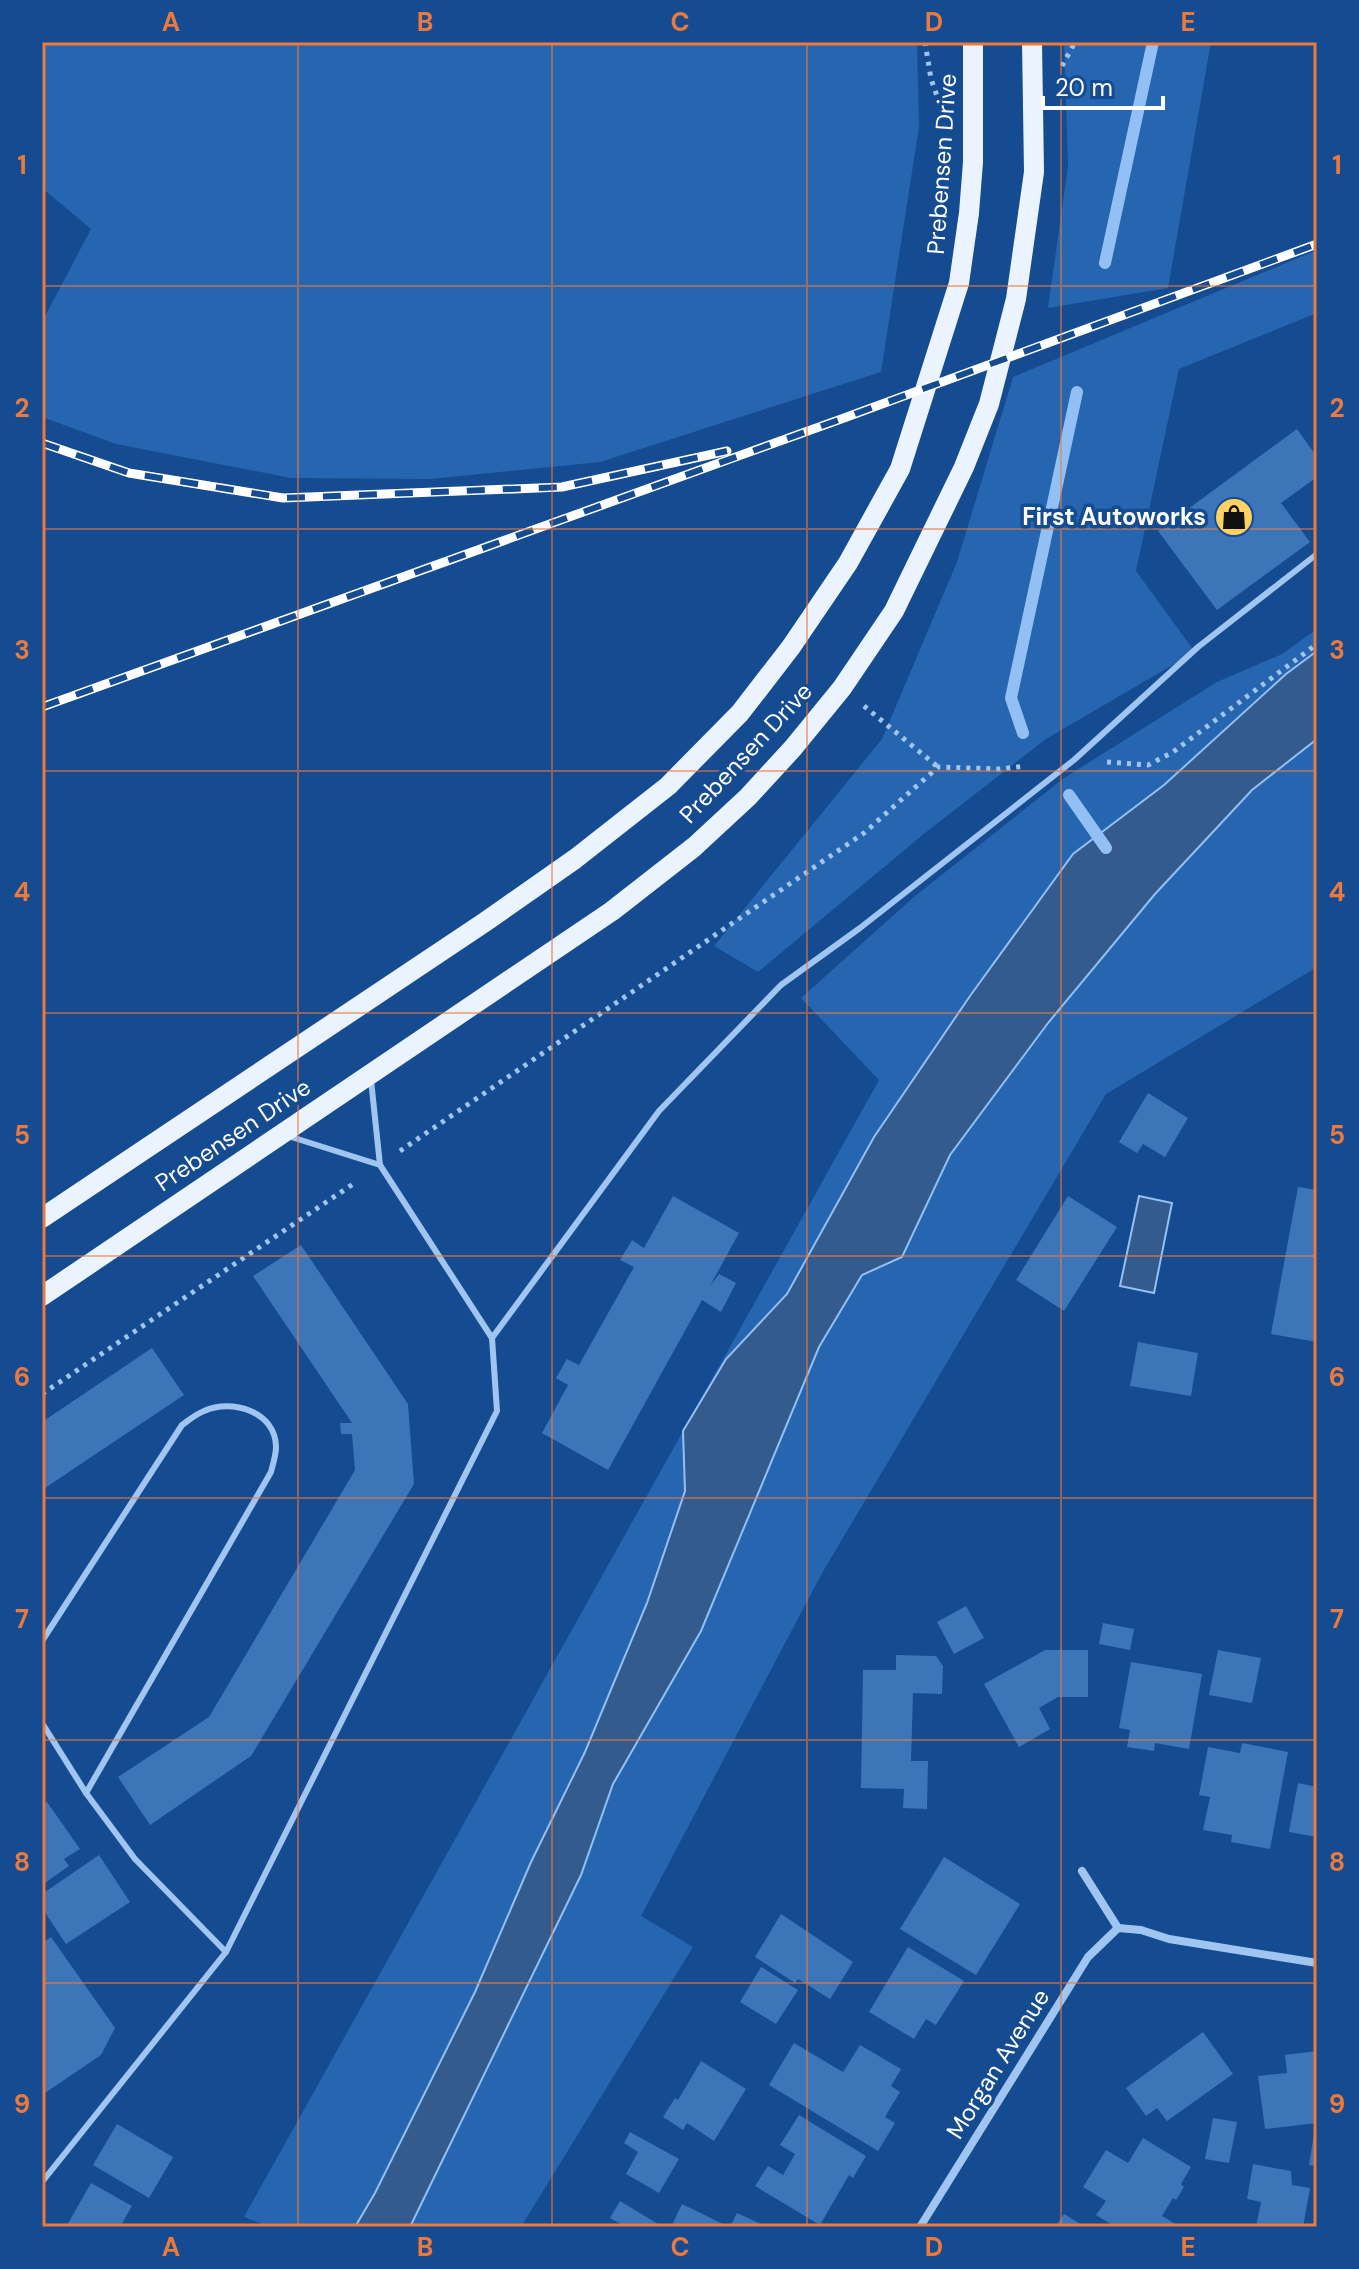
<svg xmlns="http://www.w3.org/2000/svg" width="1359" height="2269" font-family="'DM Sans',sans-serif">
<rect width="100%" height="100%" fill="#144b91"/>
<g fill="#2665b0">
<polygon points="42,42 917,42 919,127 881,372 600,462 430,479 291,478 116,444 42,417 42,322 91,229 42,188"/>
<polygon points="1064,42 1211,42 1168,288 1048,308 1068,166"/>
<polygon points="1317,250 1317,313 1179,369 1136,571 1195,652 1046,739 925,833 758,972 714,946 882,739 957,562 1013,377"/>
<polygon points="1317,629 1317,967 1106,1094 821,1575 641,1916 693,1947 521,2227 270,2227 244,2217 879,1080 801,998 915,896 1064,778 1217,682 1282,654"/>
</g>
<g fill="#335b8e" stroke="#93c0f4" stroke-width="2">
<polygon points="1317,651 1317,739 1252,790 1155,894 1048,1023 950,1155 902,1257 862,1275 819,1347 701,1631 613,1784 581,1875 410,2227 355,2227 375,2193 475,1992 531,1862 585,1752 647,1603 685,1491 683,1431 726,1359 787,1294 874,1137 970,996 1073,854 1164,785 1286,674"/>
<polygon points="1139,1196 1172,1203 1154,1293 1120,1286"/>
</g>
<g fill="none" stroke-linecap="round" stroke-linejoin="round">
<g stroke="#93c0f4" stroke-width="12">
<polyline points="1105,263 1153,42"/>
<polyline points="1023,733 1011,698 1077,392"/>
<polyline points="1069,795 1106,848"/>
</g>
</g>
<g fill="#3d75b9">
<polygon points="1297,429 1317,457 1317,477 1281,503 1310,542 1217,610 1158,531"/>
<polygon points="1148,1093 1188,1118 1165,1157 1143,1144 1137,1153 1119,1142"/>
<polygon points="1298,1187 1317,1190 1317,1342 1271,1334"/>
<polygon points="673,1196 739,1233 710,1286 719,1274 736,1283 721,1312 702,1300 608,1470 542,1433 568,1385 556,1378 567,1359 579,1365 634,1267 620,1260 632,1240 644,1248"/>
<polygon points="1068,1196 1117,1227 1064,1311 1016,1280"/>
<polygon points="301,1245 408,1404 414,1484 251,1756 150,1825 118,1777 209,1717 355,1470 352,1434 341,1434 340,1423 352,1423 253,1276"/>
<polygon points="1138,1342 1198,1353 1191,1396 1130,1386"/>
<polygon points="152,1348 184,1395 42,1490 42,1422"/>
<polygon points="966,1606 984,1638 954,1654 937,1622"/>
<polygon points="1103,1623 1134,1629 1130,1650 1099,1644"/>
<polygon points="1045,1650 1088,1650 1088,1697 1058,1697 1039,1708 1050,1729 1019,1747 984,1684"/>
<polygon points="1218,1650 1261,1658 1252,1703 1209,1695"/>
<polygon points="896,1655 936,1656 943,1666 942,1694 913,1693 911,1761 928,1761 927,1809 903,1808 904,1789 861,1788 863,1670 896,1670"/>
<polygon points="1131,1662 1202,1674 1189,1749 1155,1743 1154,1751 1127,1747 1130,1730 1119,1728"/>
<polygon points="1242,1743 1288,1752 1270,1849 1231,1842 1232,1835 1203,1830 1210,1797 1199,1795 1208,1747 1240,1753"/>
<polygon points="1298,1783 1317,1787 1317,1837 1289,1832"/>
<polygon points="47,1802 80,1849 64,1859 69,1866 42,1885 42,1805"/>
<polygon points="99,1855 130,1902 66,1944 42,1908 42,1894"/>
<polygon points="944,1857 1020,1904 976,1975 900,1929"/>
<polygon points="781,1914 853,1962 830,1999 798,1979 795,1983 755,1957"/>
<polygon points="51,1937 115,2028 101,2055 42,2095 42,1943"/>
<polygon points="908,1947 964,1981 936,2025 926,2019 914,2039 869,2012"/>
<polygon points="761,1967 798,1990 776,2024 740,2002"/>
<polygon points="1203,2032 1233,2074 1167,2121 1157,2108 1146,2116 1126,2088"/>
<polygon points="794,2043 843,2072 860,2045 901,2069 891,2086 900,2092 885,2117 895,2123 878,2151 769,2085"/>
<polygon points="1317,2051 1317,2123 1265,2129 1258,2076 1287,2073 1285,2055"/>
<polygon points="701,2061 746,2089 714,2141 687,2123 683,2130 663,2117 675,2098 678,2100"/>
<polygon points="799,2115 866,2156 853,2178 849,2175 820,2225 755,2186 768,2166 783,2175 795,2154 780,2145"/>
<polygon points="1213,2118 1237,2122 1229,2163 1205,2159"/>
<polygon points="117,2124 173,2157 149,2198 93,2165"/>
<polygon points="1315,2128 1317,2128 1317,2166 1309,2165"/>
<polygon points="630,2132 679,2159 659,2193 626,2174 638,2152 624,2143"/>
<polygon points="1143,2138 1191,2167 1181,2184 1184,2187 1176,2200 1173,2198 1162,2216 1177,2225 1175,2227 1116,2227 1096,2215 1106,2201 1083,2187 1106,2150 1128,2163"/>
<polygon points="1253,2164 1291,2171 1292,2185 1310,2188 1303,2227 1256,2227 1261,2202 1247,2199"/>
<polygon points="91,2183 132,2206 120,2227 66,2227"/>
<polygon points="620,2201 663,2227 626,2227 610,2218"/>
<polygon points="682,2204 729,2227 671,2227"/>
<polygon points="737,2213 767,2227 730,2227"/>
<polygon points="1064,2214 1085,2227 1055,2227"/>
</g>
<g fill="none" stroke-linecap="round" stroke-linejoin="round">
<g stroke="#a1c5f1" stroke-width="5" stroke-dasharray="4 6" stroke-linecap="butt">
<polyline points="925,42 931,79 942,110"/>
<polyline points="1062,66 1075,42"/>
<polyline points="864,706 938,767"/>
<polyline points="1107,762 1148,765 1173,752 1317,644"/>
<polyline points="400,1151 864,833 938,767 1000,769 1026,766"/>
<polyline points="42,1394 356,1182"/>
</g>
<g stroke="#a1c5f1" stroke-width="6">
<polyline points="288,1136 380,1165"/>
<polyline points="492,1338 659,1111 781,985 860,928 1074,760 1198,647 1317,554"/>
<path d="M42,1641L182,1425C189,1420 196,1414 204,1411C232,1398 276,1412 276,1447C276,1455 273,1464 271,1472L86,1793"/>
<polyline points="42,1723 86,1793 135,1859 226,1952"/>
<polyline points="42,2182 226,1952 497,1411 492,1338 380,1165 371,1080"/>
</g>
<g stroke="#a1c5f1" stroke-width="8">
<polyline points="1082,1871 1118,1928"/>
<polyline points="920,2227 1088,1957 1118,1928 1141,1930 1169,1939 1317,1963"/>
</g>
<g stroke="#ebf3ff" stroke-width="20">
<polyline points="42,1218 485,922 575,859 668,786 740,713 791,647 848,563 900,469 959,283 969,213 973,162 973,42"/>
<polyline points="42,1296 612,911 694,847 748,797 793,748 842,688 894,611 964,467 989,404 1016,299 1034,172 1032,42"/>
</g>
<g stroke="#fff" stroke-width="9">
<g id="rail">
<polyline points="42,443 129,473 283,498 562,487 727,451"/>
<polyline points="42,707 844,418 1317,244"/>
</g>
</g>
<use href="#rail" stroke="#144b91" stroke-width="6" stroke-dasharray="18" stroke-linecap="butt"/>
</g>
<path fill="none" stroke="#ed7a3d" stroke-width="2" stroke-opacity="0.55" d="M298,42V2227M552,42V2227M807,42V2227M1061,42V2227M42,286H1317M42,529H1317M42,771H1317M42,1013H1317M42,1256H1317M42,1498H1317M42,1740H1317M42,1983H1317"/>
<defs>
<g id="shop-disc" transform="scale(2)"><circle r="9.5" fill="#ffd161" stroke="#144b91"/><path d="M-5-2.5h2.3a2.7 3.5 0 0 1 5.4 0H5L5.5 6h-11ZM-1.5-2.5h3a1.5 2.3 0 0 0-3 0Z" fill="#111"/></g>
</defs>
<g fill-rule="evenodd">
<use href="#shop-disc" x="1234" y="517"/>
</g>
<g text-anchor="middle" stroke-width="7" stroke-linejoin="round" paint-order="stroke">
<g font-size="24" fill="#fff" stroke="#144b91">
<text transform="translate(942 164) rotate(-86)" y="8">Prebensen Drive</text>
<text transform="translate(746 753) rotate(-47)" y="8">Prebensen Drive</text>
<text transform="translate(233 1135) rotate(-34)" y="8">Prebensen Drive</text>
<text transform="translate(998 2064) rotate(-58)" y="8">Morgan Avenue</text>
</g>
<g font-size="24" font-weight="bold" fill="#fff" stroke="#144b91" text-anchor="end">
<text x="1206" y="525">First Autoworks</text>
</g>
</g>
<rect width="1359" height="2269" fill="none" stroke="#144b91" stroke-width="88"/>
<path d="M1043 96v12h120v-12" fill="none" stroke="#ffffff" stroke-width="4"/>
<text x="1055" y="96" font-size="24" fill="#ffffff" stroke="#144b91" stroke-width="6" paint-order="stroke">20 m</text>
<rect x="44" y="44" width="1271" height="2181" fill="none" stroke="#ed7a3d" stroke-width="3"/>
<g font-size="26" text-anchor="middle" font-weight="bold" fill="#ed7a3d">
<text x="171" y="31">A</text>
<text x="425" y="31">B</text>
<text x="680" y="31">C</text>
<text x="934" y="31">D</text>
<text x="1188" y="31">E</text>
<text x="22" y="174">1</text>
<text x="1337" y="174">1</text>
<text x="22" y="417">2</text>
<text x="1337" y="417">2</text>
<text x="22" y="659">3</text>
<text x="1337" y="659">3</text>
<text x="22" y="901">4</text>
<text x="1337" y="901">4</text>
<text x="22" y="1144">5</text>
<text x="1337" y="1144">5</text>
<text x="22" y="1386">6</text>
<text x="1337" y="1386">6</text>
<text x="22" y="1628">7</text>
<text x="1337" y="1628">7</text>
<text x="22" y="1871">8</text>
<text x="1337" y="1871">8</text>
<text x="22" y="2113">9</text>
<text x="1337" y="2113">9</text>
<text x="171" y="2256">A</text>
<text x="425" y="2256">B</text>
<text x="680" y="2256">C</text>
<text x="934" y="2256">D</text>
<text x="1188" y="2256">E</text>
</g>
</svg>
